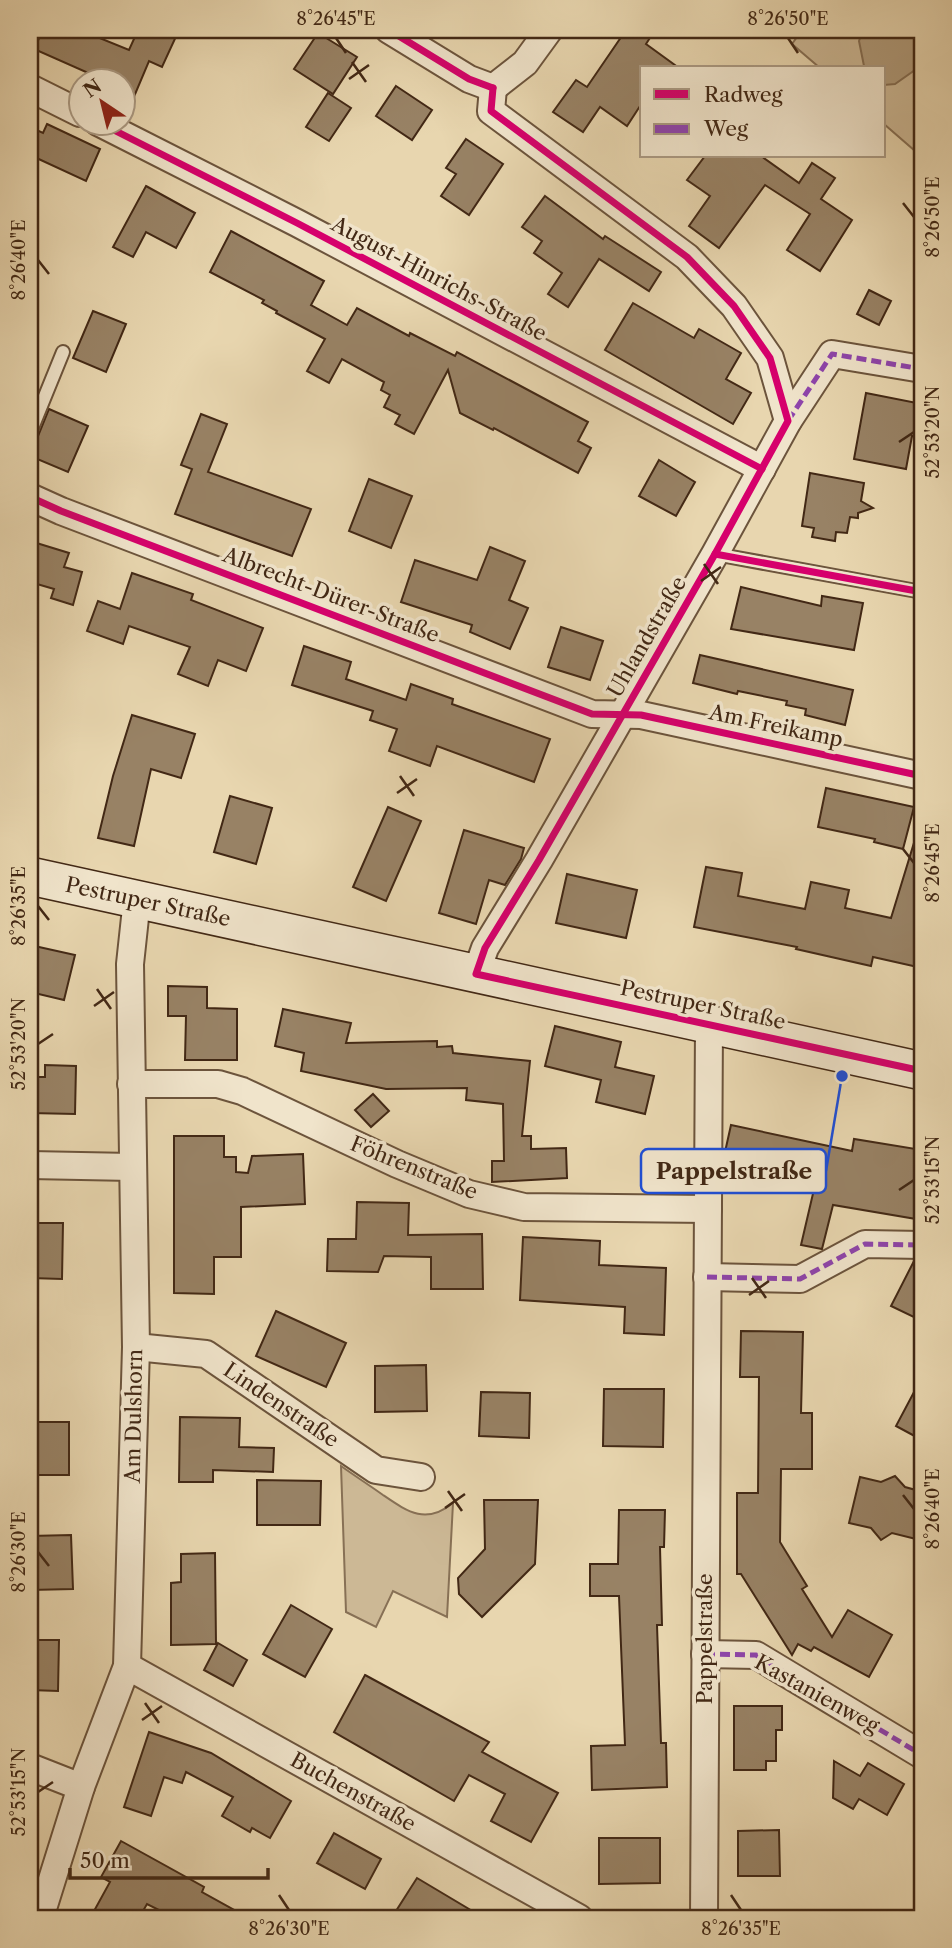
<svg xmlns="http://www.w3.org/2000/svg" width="952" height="1948" font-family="'Libre Caslon Text',serif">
<rect width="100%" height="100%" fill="#e8d6af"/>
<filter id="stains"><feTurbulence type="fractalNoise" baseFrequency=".00286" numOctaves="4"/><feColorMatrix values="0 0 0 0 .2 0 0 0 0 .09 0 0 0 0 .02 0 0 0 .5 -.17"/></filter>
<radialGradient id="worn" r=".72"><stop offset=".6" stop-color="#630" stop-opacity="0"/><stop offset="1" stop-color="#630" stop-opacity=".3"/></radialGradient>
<g fill="#ccb895" stroke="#877055" stroke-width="2">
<polygon points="802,30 922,30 922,157 884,124 884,68 820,68 792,44"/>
<path d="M341,1466C355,1476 369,1485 383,1495C408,1512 426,1525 453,1503L447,1617L393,1591L376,1627L346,1612Z"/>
</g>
<polygon fill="#b09b7b" stroke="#846d52" stroke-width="2" points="863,30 922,30 922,65 895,84 884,85 884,68 865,68 864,66 859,41"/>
<g fill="#988265" stroke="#422815" stroke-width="2">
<polygon points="43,30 80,30 129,50 138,30 179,30 162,67 149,61 125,118 122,117 122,80 104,80 34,49"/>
<polygon points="626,30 655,30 646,44 679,68 642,68 642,103 627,126 600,107 583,132 553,112 576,80 587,87"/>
<polygon points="318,33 357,57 333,94 294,69"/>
<polygon points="396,86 432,110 412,140 376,116"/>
<polygon points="328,93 351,108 329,141 306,127"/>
<polygon points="47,124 100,149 86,181 30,155 30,127 43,133"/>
<polygon points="466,139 503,164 469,215 441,196 456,174 446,168"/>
<polygon points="705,156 761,156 799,183 812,163 835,178 821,199 852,220 820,271 787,250 810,214 765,185 719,248 689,226 710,196 687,180"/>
<polygon points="146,186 195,213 176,248 146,232 133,257 113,247"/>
<polygon points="545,196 603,239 605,236 661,272 649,291 599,259 568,307 548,294 562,273 534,253 542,241 522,227"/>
<polygon points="231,231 324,281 311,305 347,325 357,308 409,336 410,333 455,356 457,352 588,422 578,441 591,448 578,473 494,428 493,430 460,413 448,370 414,434 395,424 400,415 384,407 390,395 381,390 384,382 342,359 329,383 307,371 325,339 276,313 277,311 262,303 264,300 210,272"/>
<polygon points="869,290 891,301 879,325 857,314"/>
<polygon points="633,303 694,338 699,329 741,353 726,379 751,393 733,424 605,350"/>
<polygon points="93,311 126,324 106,372 73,358"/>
<polygon points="866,393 922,404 922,438 912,436 906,469 854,459"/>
<polygon points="49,409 88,426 68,472 30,456"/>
<polygon points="201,414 227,424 208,472 311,509 292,556 175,514 192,469 181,465"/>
<polygon points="659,460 695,482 676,516 639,496"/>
<polygon points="810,473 864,483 861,501 873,508 858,513 858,518 850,517 847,533 836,532 835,541 812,537 814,528 802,526"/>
<polygon points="369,479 412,496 391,548 349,531"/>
<polygon points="30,541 69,553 64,567 82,572 73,605 51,598 54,589 30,582"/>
<polygon points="490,547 525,561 509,600 528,608 510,649 470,632 472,625 401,602 415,560 477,580"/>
<polygon points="132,573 193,594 191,600 263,628 246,671 218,660 208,686 178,674 190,647 129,626 123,644 87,631 98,601 120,609"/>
<polygon points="741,587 821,606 822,596 863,603 854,650 731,629"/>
<polygon points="561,627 603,641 590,680 548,667"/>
<polygon points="304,646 351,662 346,679 406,700 411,684 453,699 452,704 550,739 534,782 437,746 430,766 389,751 397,729 370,720 373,711 292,685"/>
<polygon points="700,655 853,690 845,725 805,715 806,709 786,705 787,701 738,691 737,694 693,683"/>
<polygon points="132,715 195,734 181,778 151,769 134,846 98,838 113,776"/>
<polygon points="826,788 914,807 903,849 874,842 875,839 818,827"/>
<polygon points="230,796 272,808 256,864 214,852"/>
<polygon points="388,807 421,821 386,901 353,887"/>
<polygon points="464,830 524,848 521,859 505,885 489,880 476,924 439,913"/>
<polygon points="917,833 922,834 922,968 873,957 871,966 796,949 797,947 694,927 706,867 742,873 738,896 805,909 811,882 849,890 845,908 891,918"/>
<polygon points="567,874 637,890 626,938 556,923"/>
<polygon points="30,945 75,955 64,1000 30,992"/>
<polygon points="168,986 207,987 207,1008 237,1009 237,1060 185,1060 186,1016 168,1016"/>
<polygon points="283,1009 351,1023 346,1043 437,1041 437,1047 452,1046 453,1053 530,1061 522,1136 531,1136 531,1149 566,1148 567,1178 492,1182 492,1161 504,1161 503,1104 466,1100 467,1088 386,1089 301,1071 304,1053 275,1046"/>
<polygon points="555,1026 621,1042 615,1067 654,1076 645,1114 596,1102 601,1080 545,1066"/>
<polygon points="45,1065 76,1066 75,1114 30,1113 30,1077 45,1077"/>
<polygon points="373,1094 389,1111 371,1127 355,1110"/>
<polygon points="731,1125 852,1151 854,1139 922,1150 922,1220 833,1205 822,1249 801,1245 815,1185 736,1169 739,1155 725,1152"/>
<polygon points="174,1136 224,1136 224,1157 236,1157 236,1172 248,1173 252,1156 303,1154 305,1204 241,1207 241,1257 214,1257 214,1294 174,1293"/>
<polygon points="357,1202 409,1203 408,1235 482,1234 483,1289 431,1289 431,1257 384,1256 378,1272 327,1271 328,1239 356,1239"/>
<polygon points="30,1223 63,1223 62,1279 30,1278"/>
<polygon points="523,1237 600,1241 599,1265 666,1268 664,1335 624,1333 625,1307 520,1300"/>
<polygon points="914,1261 922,1261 922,1321 891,1306"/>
<polygon points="276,1311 346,1343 326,1387 256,1356"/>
<polygon points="741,1331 803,1332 801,1413 812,1413 812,1469 781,1469 780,1542 807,1586 802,1589 832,1637 848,1610 892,1635 869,1677 814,1647 811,1651 798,1644 792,1655 741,1574 737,1574 737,1493 758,1493 759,1377 740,1377"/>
<polygon points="426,1365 427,1411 375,1412 375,1366"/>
<polygon points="922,1377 922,1440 896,1426"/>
<polygon points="604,1389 664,1389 663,1447 603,1446"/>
<polygon points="481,1392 530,1393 529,1438 479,1436"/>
<polygon points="180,1417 240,1418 239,1447 274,1448 273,1472 213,1470 213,1482 179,1482"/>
<rect x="30" y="1422" width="39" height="53"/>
<polygon points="895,1476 905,1487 916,1490 922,1480 922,1510 916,1539 892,1533 881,1540 871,1528 849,1523 860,1477 881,1482"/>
<polygon points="257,1480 321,1481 320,1525 257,1525"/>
<polygon points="484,1500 538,1500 535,1564 482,1617 459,1594 458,1578 485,1549"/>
<polygon points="619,1510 665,1510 664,1547 660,1547 662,1625 657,1625 661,1743 666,1743 667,1787 592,1790 591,1746 625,1745 619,1596 590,1596 590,1564 618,1564"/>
<polygon points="71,1535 73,1589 30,1590 30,1536"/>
<polygon points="215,1553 216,1644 171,1645 171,1583 181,1582 181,1554"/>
<polygon points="291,1605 332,1629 305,1677 263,1654"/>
<polygon points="30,1640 59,1640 58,1691 30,1690"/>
<polygon points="218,1643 247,1660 233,1686 204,1670"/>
<polygon points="365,1675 489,1742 482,1752 558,1793 531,1842 491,1821 505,1794 469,1775 454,1801 334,1732"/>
<polygon points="734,1706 782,1706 782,1730 776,1730 776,1761 766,1761 766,1770 734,1770"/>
<polygon points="149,1732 211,1753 291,1801 270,1838 252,1828 250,1832 222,1816 233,1797 186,1772 182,1783 164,1777 151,1816 124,1807"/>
<polygon points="834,1761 860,1776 868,1763 904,1784 887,1815 859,1799 853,1809 833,1798"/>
<polygon points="779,1830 780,1876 738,1876 738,1831"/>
<polygon points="334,1833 381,1859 365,1889 317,1863"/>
<polygon points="599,1838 660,1838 660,1883 599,1884"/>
<polygon points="121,1841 204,1887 202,1892 249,1918 175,1918 147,1904 139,1918 109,1918 94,1911 110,1882 101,1877"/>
<polygon points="417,1878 484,1918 408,1918 396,1911"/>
</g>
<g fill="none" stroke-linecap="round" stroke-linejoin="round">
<g stroke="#6c543c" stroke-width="16">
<g id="lane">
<polyline points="30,433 63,352"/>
<polyline points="715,554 922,592"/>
</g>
</g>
<g stroke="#6c543c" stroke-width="30">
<g id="street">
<polyline points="389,30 469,79 493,88"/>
<polyline points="30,88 80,113"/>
<polyline points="493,88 491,111 687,257 734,306 770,358 788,421"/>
<polyline points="493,88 525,63 549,30"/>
<polyline points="98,122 297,223 762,469"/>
<polyline points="30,497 61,511 592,714 641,715 922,776"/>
<polyline points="476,974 485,948 539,860 715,554 788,421 832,354 922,369"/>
<polyline points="131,1084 218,1084 242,1091 397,1164 469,1194 524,1207 708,1209"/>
<polyline points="30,1165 132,1167"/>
<polyline points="707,1277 800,1279 865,1244 922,1245"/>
<polyline points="136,1347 206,1354 376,1470 421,1477"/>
<polyline points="705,1654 756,1655 922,1755"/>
<polyline points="127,1666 579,1918"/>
<polyline points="30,1767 81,1787"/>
<polyline points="40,1918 81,1787 127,1666 136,1347 130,964 137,899"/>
<polyline points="704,1918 709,1025"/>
</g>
</g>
<g stroke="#422815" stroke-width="40">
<polyline id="secondary" points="30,876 922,1071"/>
</g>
<use href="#lane" stroke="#f0e4cb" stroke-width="12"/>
<use href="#street" stroke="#f0e4cb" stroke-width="26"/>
<use href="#secondary" stroke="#f0e4cb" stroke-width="37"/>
<g stroke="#8e44ad" stroke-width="5" stroke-dasharray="10 5" stroke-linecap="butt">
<polyline points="788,421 832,354 922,369"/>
<polyline points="707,1277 800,1279 865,1244 922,1245"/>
<polyline points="705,1654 756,1655 922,1755"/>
</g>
<g stroke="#f0e4cb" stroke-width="11">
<g id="cycleway">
<polyline points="389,30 469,79 493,88"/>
<polyline points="493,88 491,111 687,257 734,306 770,358 788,421 715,554 539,860 485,948 476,974 922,1071"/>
<polyline points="98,122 297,223 762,469"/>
<polyline points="30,497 61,511 592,714 641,715 922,776"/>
<polyline points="715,554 922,592"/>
</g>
</g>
<use href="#cycleway" stroke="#d6006c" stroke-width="7"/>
</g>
<path fill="none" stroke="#422815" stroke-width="2.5" d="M336,38L346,53M788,38L798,53M352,62L366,82M349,79L369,65M903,203L914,217M38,260L49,274M899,442L914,432M704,564L718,584M701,581L721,567M400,776L414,796M397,793L417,779M903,849L914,863M38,906L49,920M97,989L111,1009M94,1006L114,992M38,1044L53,1034M899,1190L914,1180M752,1278L766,1298M749,1295L769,1281M448,1491L462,1511M903,1495L914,1509M445,1508L465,1494M38,1552L49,1566M145,1703L159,1723M142,1720L162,1706M38,1792L53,1782M279,1895L289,1910M731,1895L741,1910"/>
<g text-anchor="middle" stroke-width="7" stroke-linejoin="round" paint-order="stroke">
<g font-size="21" fill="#422815" stroke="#f0e4cb">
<text transform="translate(439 279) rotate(28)" y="7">August-Hinrichs-Straße</text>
<text transform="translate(331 595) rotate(21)" y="7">Albrecht-Dürer-Straße</text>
<text transform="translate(647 637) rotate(-60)" y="7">Uhlandstraße</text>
<text transform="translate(776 726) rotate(12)" y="7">Am Freikamp</text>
<text transform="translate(148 902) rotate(12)" y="7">Pestruper Straße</text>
<text transform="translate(703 1005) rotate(12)" y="7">Pestruper Straße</text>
<text transform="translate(414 1168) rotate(22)" y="7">Föhrenstraße</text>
<text transform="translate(281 1405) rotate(34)" y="7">Lindenstraße</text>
<text transform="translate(134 1416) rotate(-89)" y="7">Am Dulshorn</text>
<text transform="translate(705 1639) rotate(-90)" y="7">Pappelstraße</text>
<text transform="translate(817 1694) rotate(29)" y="7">Kastanienweg</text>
<text transform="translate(353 1792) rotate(29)" y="7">Buchenstraße</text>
</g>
</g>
<path fill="none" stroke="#1d4ed8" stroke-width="2.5" d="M842 1076L826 1171"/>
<circle fill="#1d4ed8" stroke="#f0e4cb" stroke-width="2.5" cx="842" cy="1076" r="7"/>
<rect fill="#f0e4cb" stroke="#1d4ed8" stroke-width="2.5" x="641" y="1149" width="185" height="44" rx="7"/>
<g font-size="23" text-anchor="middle" font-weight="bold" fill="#422815">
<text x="734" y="1179">Pappelstraße</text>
</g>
<rect width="952" height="1948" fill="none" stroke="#e8d6af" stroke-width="77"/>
<rect x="640" y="66" width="245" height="91" fill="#f0e4cb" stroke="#aa9982" stroke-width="2"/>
<rect x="654" y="89" width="35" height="10" fill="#d6006c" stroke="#aa9982" stroke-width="2"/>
<text x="704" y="102" font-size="21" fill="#422815">Radweg</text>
<rect x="654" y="124" width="35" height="10" fill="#8e44ad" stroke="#aa9982" stroke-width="2"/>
<text x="704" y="136" font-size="21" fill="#422815">Weg</text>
<g transform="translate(102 102) rotate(325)"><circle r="33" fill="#f0e4cb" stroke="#aa9982" stroke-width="2"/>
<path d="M0-5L12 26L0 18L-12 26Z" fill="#8f2418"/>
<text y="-10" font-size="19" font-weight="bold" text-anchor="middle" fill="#422815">N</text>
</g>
<path d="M70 1868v10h198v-10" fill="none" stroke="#422815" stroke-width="3.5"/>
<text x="80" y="1868" font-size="21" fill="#422815" stroke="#f0e4cb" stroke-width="5" paint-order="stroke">50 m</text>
<rect x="38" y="38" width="876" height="1872" fill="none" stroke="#422815" stroke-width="2.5"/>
<g font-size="18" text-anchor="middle" fill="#422815">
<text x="336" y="25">8°26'45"E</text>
<text x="788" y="25">8°26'50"E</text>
<text transform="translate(933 217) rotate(-90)" y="6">8°26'50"E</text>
<text transform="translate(19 260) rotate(-90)" y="6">8°26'40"E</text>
<text transform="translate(933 432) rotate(-90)" y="6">52°53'20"N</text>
<text transform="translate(933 863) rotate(-90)" y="6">8°26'45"E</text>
<text transform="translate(19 906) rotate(-90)" y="6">8°26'35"E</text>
<text transform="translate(19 1044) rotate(-90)" y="6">52°53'20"N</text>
<text transform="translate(933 1180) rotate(-90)" y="6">52°53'15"N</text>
<text transform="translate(933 1509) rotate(-90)" y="6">8°26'40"E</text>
<text transform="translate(19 1552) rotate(-90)" y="6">8°26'30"E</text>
<text transform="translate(19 1792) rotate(-90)" y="6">52°53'15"N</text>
<text x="289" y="1935">8°26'30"E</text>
<text x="741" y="1935">8°26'35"E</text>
</g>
<rect width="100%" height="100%" filter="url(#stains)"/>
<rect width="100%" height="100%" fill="url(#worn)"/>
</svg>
